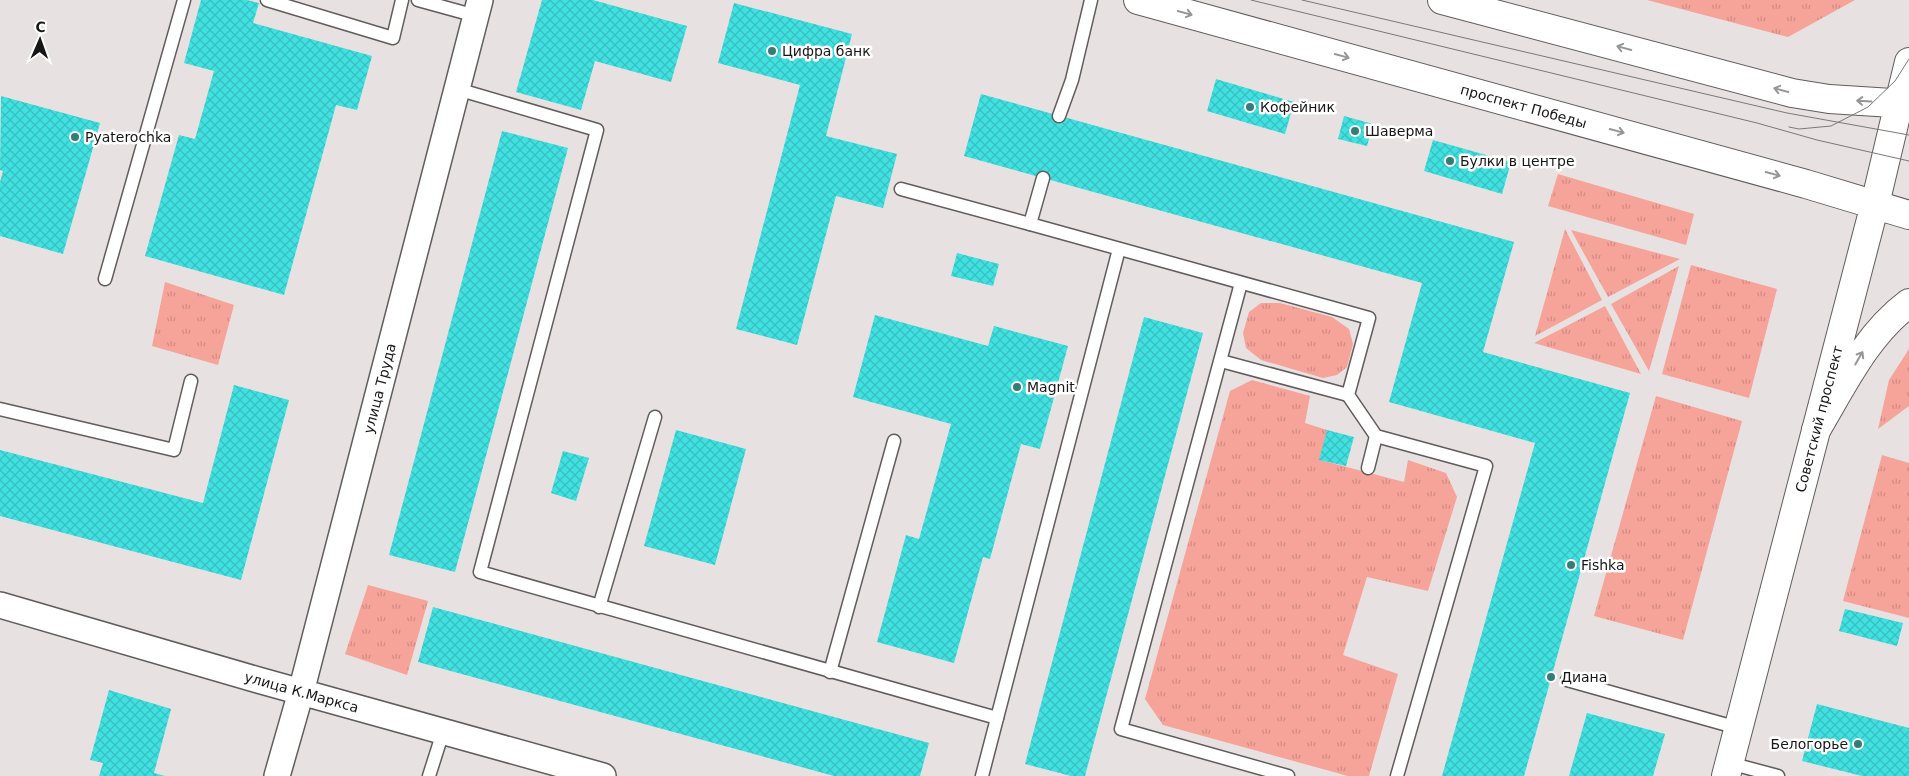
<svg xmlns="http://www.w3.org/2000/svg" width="1909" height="776" font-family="'DejaVu Sans',sans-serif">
<defs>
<pattern id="grass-tufts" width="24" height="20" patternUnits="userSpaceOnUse" patternTransform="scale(1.25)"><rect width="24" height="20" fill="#f6a399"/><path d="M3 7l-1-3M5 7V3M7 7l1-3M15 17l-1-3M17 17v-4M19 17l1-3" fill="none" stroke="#d28b83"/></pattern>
<pattern id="building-cross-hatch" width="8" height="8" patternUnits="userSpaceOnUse" patternTransform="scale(1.25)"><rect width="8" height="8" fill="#40e1e0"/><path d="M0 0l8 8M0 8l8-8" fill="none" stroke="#37c0bf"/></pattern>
</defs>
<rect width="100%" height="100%" fill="#e7e2e1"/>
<g fill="url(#grass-tufts)">
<polygon points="1647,0 1855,0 1788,37"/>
<polygon points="1558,174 1694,214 1686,245 1548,206"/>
<polygon points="1565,229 1602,300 1535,336"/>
<polygon points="1571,230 1680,259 1608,297"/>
<polygon points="1691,265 1777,289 1749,398 1662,374"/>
<polygon points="1679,266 1649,371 1611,304"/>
<polygon points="165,282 234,305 218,365 152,346"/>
<polygon points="1261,303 1280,303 1332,317 1349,329 1353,344 1347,367 1337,375 1323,378 1261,360 1246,348 1243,333 1249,312"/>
<polygon points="1605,306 1641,374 1534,343"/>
<polygon points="1909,349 1909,406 1878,429 1889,380"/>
<polygon points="1252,380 1310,396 1305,423 1327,430 1320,460 1404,482 1408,460 1446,473 1457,497 1428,591 1367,577 1343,655 1398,674 1369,776 1348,776 1163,725 1145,699 1230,391"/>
<polygon points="1656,396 1742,421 1683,640 1594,616"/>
<polygon points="1882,455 1909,463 1909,618 1843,601"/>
<polygon points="368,585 428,601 407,675 345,654"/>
</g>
<g fill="url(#building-cross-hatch)">
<polygon points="201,0 247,0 259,3 253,23 372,56 357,110 336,105 284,295 145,256 179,135 195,139 214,71 184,63"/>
<polygon points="542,0 593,0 687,26 671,82 595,61 581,110 516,92"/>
<polygon points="734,3 852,34 826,136 897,154 883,208 836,196 797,345 736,329 800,85 718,63"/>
<polygon points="1216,79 1294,102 1285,134 1207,111"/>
<polygon points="981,94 1514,242 1483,352 1630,393 1524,776 1442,776 1535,443 1389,402 1422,283 964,156"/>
<polygon points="1,96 100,123 63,254 0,236 0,182 3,171 0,170"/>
<polygon points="1344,116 1373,124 1367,146 1338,139"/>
<polygon points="502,131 568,148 455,572 389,555"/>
<polygon points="1433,140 1511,162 1502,194 1424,171"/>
<polygon points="957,253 999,264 993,286 951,276"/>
<polygon points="875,315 988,346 994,326 1068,346 1040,449 1021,444 990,559 983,557 954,663 877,642 906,535 919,539 951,424 853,397"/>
<polygon points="1144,317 1203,333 1085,776 1071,776 1025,764"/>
<polygon points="234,385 289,400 241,580 0,516 0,450 203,503"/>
<polygon points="676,430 746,449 715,565 644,546"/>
<polygon points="1327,430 1354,437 1346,466 1319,460"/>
<polygon points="563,451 589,458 576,501 551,493"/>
<polygon points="433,607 929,743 920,776 834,776 418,662"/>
<polygon points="1845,609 1903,623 1897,646 1839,631"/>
<polygon points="109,690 171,709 154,773 165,776 99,776 103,763 90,760"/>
<polygon points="1817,704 1909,728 1909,776 1862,776 1802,761"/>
<polygon points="1587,713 1665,734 1653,776 1569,776"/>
</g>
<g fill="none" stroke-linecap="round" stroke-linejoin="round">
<g stroke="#615c5c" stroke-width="15">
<g id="service">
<polyline points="267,0 393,38 402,0"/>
<polyline points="418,0 476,16"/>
<polyline points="457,89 597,130 480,572 997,718"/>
<polyline points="1059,116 1072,80 1091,0"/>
<polyline points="1043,178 1030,224 1369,318 1348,395 1376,436 1486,466 1397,776"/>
<polyline points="901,189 1030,224"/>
<polyline points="105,279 184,0"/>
<polyline points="1241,283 1121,729 1288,776"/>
<polyline points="1221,361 1348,395"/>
<polyline points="0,409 174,450 191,381"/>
<polyline points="1368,468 1376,436"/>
<polyline points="599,607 655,417"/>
<polyline points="830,672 894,441"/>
<polyline points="1567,680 1738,728"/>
<polyline points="1729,763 1778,776"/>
<polyline points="429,776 443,732"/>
<polyline points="982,776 1119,249"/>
</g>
</g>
<g stroke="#615c5c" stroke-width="28">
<g id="minor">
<path id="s1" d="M0,605L258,680L603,776"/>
<path id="s2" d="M277,776L301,692L480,0"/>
</g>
</g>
<g stroke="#615c5c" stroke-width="30">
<g id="tertiary">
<path id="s3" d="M1726,776L1875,204L1899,103"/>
</g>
</g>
<g stroke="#615c5c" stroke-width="30">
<polyline id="secondary" points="1899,103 1909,62"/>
</g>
<g stroke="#615c5c" stroke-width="30">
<g id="primary">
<path id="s4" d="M1138,0L1806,184L1909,215"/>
<polyline points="1442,0 1792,93 1829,99 1909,104"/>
<path d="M1816,430C1843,385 1866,335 1909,303"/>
</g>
</g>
<use href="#service" stroke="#fff" stroke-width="12"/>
<use href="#minor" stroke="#fff" stroke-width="25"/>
<use href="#tertiary" stroke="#fff" stroke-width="28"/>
<use href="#secondary" stroke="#fff" stroke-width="28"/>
<use href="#primary" stroke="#fff" stroke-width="28"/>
<g stroke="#7c7878" stroke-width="1">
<polyline points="1251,0 1757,123 1817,140 1909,161"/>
<polyline points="1302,0 1787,113 1909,135"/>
<polyline points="1789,127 1799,129 1831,126 1868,107 1895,81 1909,59"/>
</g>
</g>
<defs><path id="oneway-shaft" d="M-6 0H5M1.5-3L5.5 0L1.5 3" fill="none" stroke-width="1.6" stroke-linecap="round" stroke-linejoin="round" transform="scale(1.25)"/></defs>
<g stroke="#979696">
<use href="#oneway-shaft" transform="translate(1185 13) rotate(15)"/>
<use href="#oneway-shaft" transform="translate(1624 48) rotate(-165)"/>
<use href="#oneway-shaft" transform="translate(1342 56) rotate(15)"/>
<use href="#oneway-shaft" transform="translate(1781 90) rotate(-165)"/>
<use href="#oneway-shaft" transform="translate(1864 101) rotate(-177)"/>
<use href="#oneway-shaft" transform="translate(1617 131) rotate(15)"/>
<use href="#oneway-shaft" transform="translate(1773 174) rotate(15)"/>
<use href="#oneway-shaft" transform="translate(1859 358) rotate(-60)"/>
</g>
<g fill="#337c7a" stroke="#fff" stroke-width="2">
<circle cx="772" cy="51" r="5"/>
<circle cx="1250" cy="107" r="5"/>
<circle cx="1355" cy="131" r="5"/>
<circle cx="75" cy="137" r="5"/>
<circle cx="1450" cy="161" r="5"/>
<circle cx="1017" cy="387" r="5"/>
<circle cx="1571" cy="565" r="5"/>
<circle cx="1551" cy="677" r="5"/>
<circle cx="1858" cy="744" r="5"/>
</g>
<g text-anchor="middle" stroke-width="5" stroke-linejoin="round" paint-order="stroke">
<g font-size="14" fill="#171515" stroke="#fff" text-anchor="start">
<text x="782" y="56">Цифра банк</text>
<text x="1260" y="112">Кофейник</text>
<text x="1365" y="136">Шаверма</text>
<text x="85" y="142">Pyaterochka</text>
<text x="1460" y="166">Булки в центре</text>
<text x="1027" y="392">Magnit</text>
<text x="1581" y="570">Fishka</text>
<text x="1561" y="682">Диана</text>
<text x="1848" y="749" text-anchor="end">Белогорье</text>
</g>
<g font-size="14" fill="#171515" stroke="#fff">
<text dy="5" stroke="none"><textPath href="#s4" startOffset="400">проспект Победы</textPath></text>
<text dy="5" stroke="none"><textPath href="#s2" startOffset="401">улица Труда</textPath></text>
<text dy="5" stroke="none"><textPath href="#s3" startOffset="369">Советский проспект</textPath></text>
<text dy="5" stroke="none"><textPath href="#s1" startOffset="314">улица К.Маркса</textPath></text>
</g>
</g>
<g transform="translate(40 40) rotate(2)" stroke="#ffffff" stroke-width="4" paint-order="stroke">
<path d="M0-4L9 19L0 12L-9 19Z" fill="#171515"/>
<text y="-8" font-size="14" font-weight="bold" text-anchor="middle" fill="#171515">С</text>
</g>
</svg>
